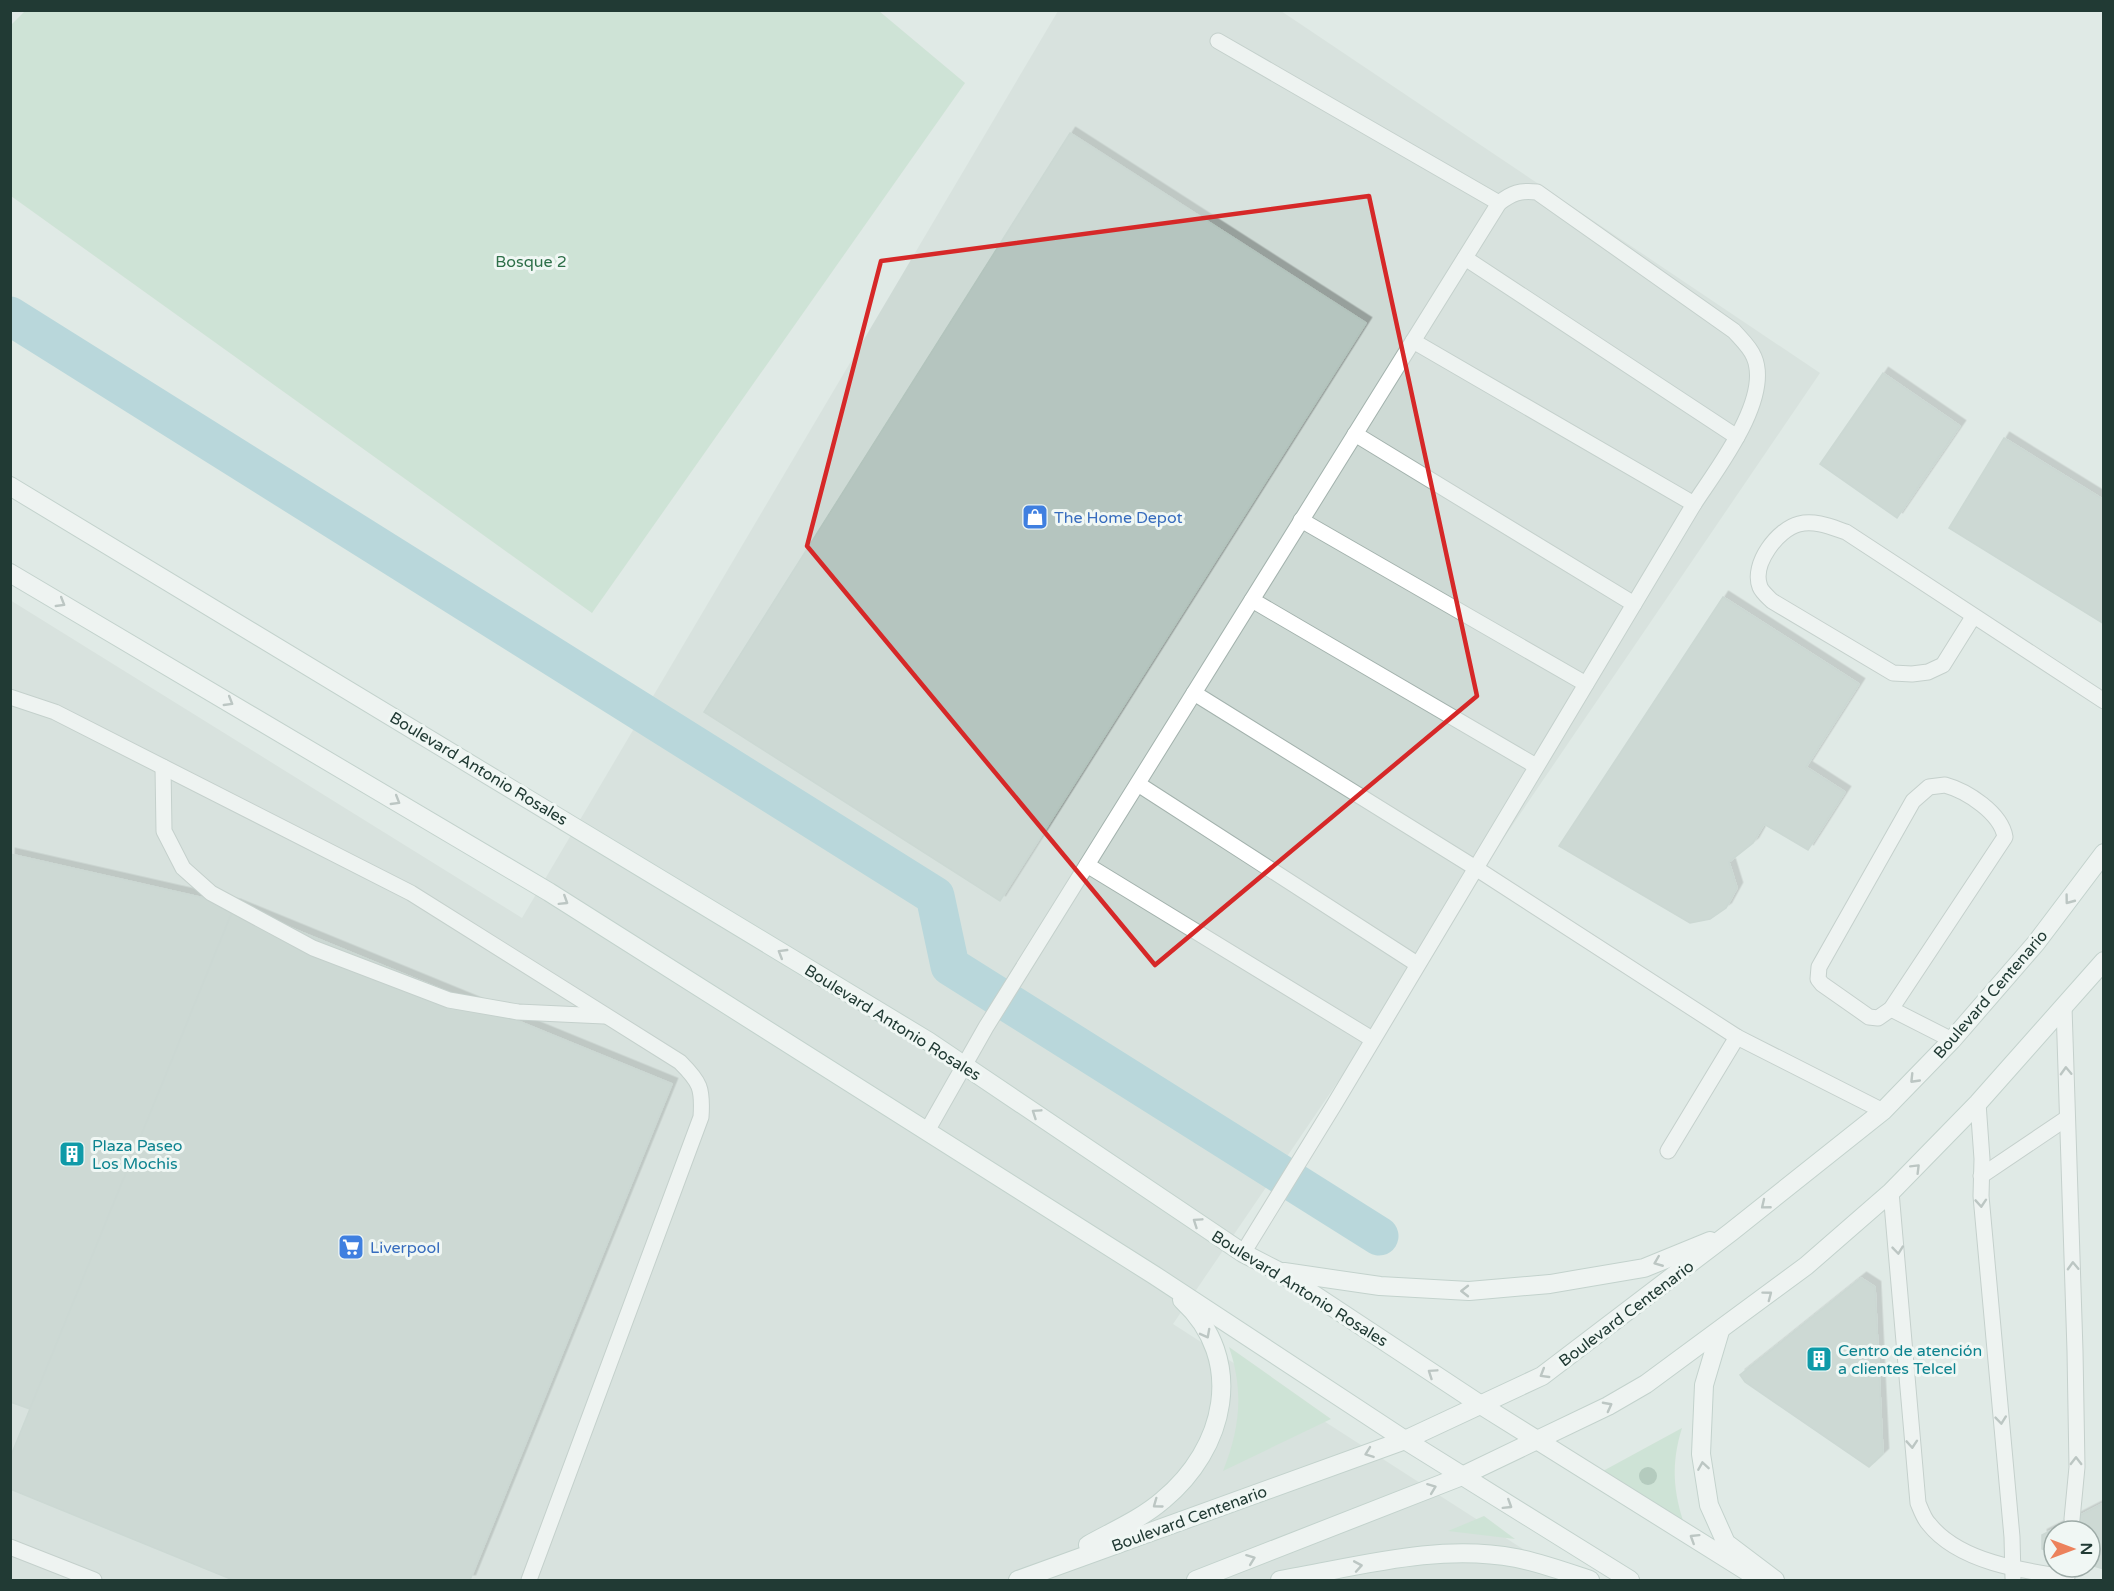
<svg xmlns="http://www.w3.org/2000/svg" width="2114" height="1591" font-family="'Varela Round',sans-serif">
<defs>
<filter id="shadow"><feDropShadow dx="5.5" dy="-5.5" stdDeviation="0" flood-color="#0004"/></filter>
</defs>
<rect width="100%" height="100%" fill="#e0eae6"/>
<polygon fill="#cedad5" points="1058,11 1281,11 1820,373 1173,1324 1571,1580 11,1580 10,600 522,918"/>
<g fill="#b9dbc3">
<polygon points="25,11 879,11 965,83 592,613 11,196 11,25"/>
<path d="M1229,1347L1331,1419L1223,1471C1240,1429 1244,1391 1229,1347Z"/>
<path d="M1682,1428C1671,1463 1673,1492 1685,1526L1603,1471Z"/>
<polygon points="1484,1516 1515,1539 1448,1531"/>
</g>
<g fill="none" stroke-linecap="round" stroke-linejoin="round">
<polyline stroke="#89c2ce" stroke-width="39" points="10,316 935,896 950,966 1379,1236"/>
</g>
<g fill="#b5c5bf" stroke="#b3c4bd" stroke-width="1.5" filter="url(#shadow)">
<polygon points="1070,133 1366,323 1000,901 704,712"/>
<polygon points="1883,373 1960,426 1897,518 1820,464"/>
<polygon points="2004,438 2104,500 2104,624 1949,528"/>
<polygon points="1723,597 1859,684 1806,767 1845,792 1808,850 1764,824 1753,843 1729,862 1737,888 1726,908 1710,919 1690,923 1559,846"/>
<polygon points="10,854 235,905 30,1409 10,1402"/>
<polygon points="235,905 672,1084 470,1580 233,1580 10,1489 10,1458"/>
<polygon points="1861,1278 1875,1287 1883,1454 1869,1467 1745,1382 1740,1375"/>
<polygon points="2104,1503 2104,1569 2090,1565 2090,1531 2054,1531 2054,1553 2042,1549 2042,1535"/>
</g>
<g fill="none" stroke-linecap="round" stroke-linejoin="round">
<g stroke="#a3b2ad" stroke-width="17">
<g id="service">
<polyline points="1465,258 1737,437"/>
<polyline points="1413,341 1694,504"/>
<polyline points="1355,434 1634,604"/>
<polyline points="1301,520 1586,684"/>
<polyline points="1252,600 1536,766"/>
<path d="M1973,617L1943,665L1928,672L1912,674L1893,673L1772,601C1768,597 1762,592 1760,587C1751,564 1778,529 1799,524C1815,520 1831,527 1846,532L2104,701"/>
<polyline points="1194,693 1474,867 1737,1037 1883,1111"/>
<path d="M10,697L55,712L411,893L680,1062C700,1082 703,1088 701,1117L529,1580"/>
<polyline points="163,767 164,831 183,868 211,893 313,948 449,1000 518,1012 604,1016"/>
<polyline points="1138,784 1417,964"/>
<path d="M1945,785C1967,791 2001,813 2005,837L1891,1009L1878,1018L1869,1017L1822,984L1818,979L1819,967L1913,801L1929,787Z"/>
<polyline points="1087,865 1372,1039"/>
<polyline points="2064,1007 2075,1351 2077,1467 2072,1519"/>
<polyline points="1891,1009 1952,1040"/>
<polyline points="1978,1103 1982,1159 1981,1196 2012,1537 2013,1578"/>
<polyline points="927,1131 986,1027 1499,203 1218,41"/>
<polyline points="1668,1151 1737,1037"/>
<polyline points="1981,1176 2067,1118"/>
<path d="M1891,1192L1918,1503C1921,1510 1924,1519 1929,1524C1959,1562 2023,1571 2067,1577"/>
<path d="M1243,1253L1334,1105L1694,504C1716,470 1772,399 1754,357C1750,347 1741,339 1734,331L1537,192C1520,190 1512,193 1499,203"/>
<polyline points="10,1547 94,1580"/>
</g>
</g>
<g stroke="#9fb6ae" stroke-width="20">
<g id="secondary">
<polyline points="10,486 928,1041 1243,1253 1278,1271 1481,1405 1761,1580"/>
<polyline points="10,573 549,892 1154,1275 1405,1440 1630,1580"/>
<polyline points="1284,1272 1380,1286 1469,1291 1550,1284 1644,1268 1710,1241"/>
<polyline points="1720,1331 1704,1385 1701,1454 1709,1505 1726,1543 1775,1580"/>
<path d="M1088,1545C1113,1531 1141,1519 1163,1500C1225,1449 1247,1360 1182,1300"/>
<polyline points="1018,1580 1405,1440 1542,1376 1731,1232 1883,1111 1952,1040 2036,943 2104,853"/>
<polyline points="1196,1580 1462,1476 1608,1406 1646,1384 1806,1266 1891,1192 1978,1103 2104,961"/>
<path d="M1280,1580C1357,1567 1438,1543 1516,1558C1541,1563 1566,1572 1590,1580"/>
</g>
</g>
<use href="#service" stroke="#fff" stroke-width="15"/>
<use href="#secondary" stroke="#fff" stroke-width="18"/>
</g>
<circle fill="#7ea68f" cx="1648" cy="1476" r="9"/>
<defs><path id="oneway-chevron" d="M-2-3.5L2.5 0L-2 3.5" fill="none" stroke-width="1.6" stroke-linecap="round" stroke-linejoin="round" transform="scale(1.5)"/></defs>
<g stroke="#909c9a">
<use href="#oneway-chevron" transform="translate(61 603) rotate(31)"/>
<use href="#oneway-chevron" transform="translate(229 702) rotate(31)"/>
<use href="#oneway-chevron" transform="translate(396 801) rotate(31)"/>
<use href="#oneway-chevron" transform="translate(2069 900) rotate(127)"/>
<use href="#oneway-chevron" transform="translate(564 901) rotate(32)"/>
<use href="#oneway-chevron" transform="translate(782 953) rotate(-149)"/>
<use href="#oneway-chevron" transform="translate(2066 1071) rotate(-92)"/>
<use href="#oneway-chevron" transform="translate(1914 1079) rotate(134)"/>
<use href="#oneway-chevron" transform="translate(1036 1113) rotate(-146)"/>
<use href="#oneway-chevron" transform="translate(1916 1168) rotate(-45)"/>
<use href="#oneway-chevron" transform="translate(1981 1203) rotate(86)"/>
<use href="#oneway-chevron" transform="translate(1765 1205) rotate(141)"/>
<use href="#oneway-chevron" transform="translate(1197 1222) rotate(-146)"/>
<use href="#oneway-chevron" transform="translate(1898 1250) rotate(84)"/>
<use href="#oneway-chevron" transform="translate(1658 1262) rotate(158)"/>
<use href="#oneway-chevron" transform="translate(2073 1266) rotate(-92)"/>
<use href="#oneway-chevron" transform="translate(1465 1291) rotate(-180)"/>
<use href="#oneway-chevron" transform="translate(1768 1295) rotate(-37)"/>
<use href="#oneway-chevron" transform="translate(1206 1334) rotate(62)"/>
<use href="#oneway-chevron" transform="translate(1432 1373) rotate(-146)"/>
<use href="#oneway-chevron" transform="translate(1544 1374) rotate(149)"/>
<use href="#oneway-chevron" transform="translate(1608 1406) rotate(-28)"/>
<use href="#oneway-chevron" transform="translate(2001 1420) rotate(84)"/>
<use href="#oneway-chevron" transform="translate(1912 1444) rotate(86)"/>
<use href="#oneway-chevron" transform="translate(1369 1453) rotate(160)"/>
<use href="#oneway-chevron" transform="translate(2076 1461) rotate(-90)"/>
<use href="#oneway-chevron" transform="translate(1703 1466) rotate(-99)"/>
<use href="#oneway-chevron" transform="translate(1432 1488) rotate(-21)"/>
<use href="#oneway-chevron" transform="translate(1157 1504) rotate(144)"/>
<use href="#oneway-chevron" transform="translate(1508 1505) rotate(32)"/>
<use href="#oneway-chevron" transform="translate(1694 1538) rotate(-148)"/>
<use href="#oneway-chevron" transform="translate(1251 1559) rotate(-21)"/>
<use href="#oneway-chevron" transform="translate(1358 1566) rotate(-10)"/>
</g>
<path d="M0 0H2114V1591H0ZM1369,196L1477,696L1155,965L807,546L881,261Z" fill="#e0eae6" fill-opacity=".55" fill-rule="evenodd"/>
<path fill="none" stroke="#d62828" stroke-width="4.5" stroke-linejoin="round" d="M1369,196L1477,696L1155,965L807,546L881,261Z"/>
<defs>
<g id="shop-square" transform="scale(1.35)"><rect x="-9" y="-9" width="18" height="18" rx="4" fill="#3f7fe0" stroke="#f0f7f4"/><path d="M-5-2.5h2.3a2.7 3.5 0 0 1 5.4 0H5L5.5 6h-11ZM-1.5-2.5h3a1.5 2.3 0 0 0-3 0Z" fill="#fff"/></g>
<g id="building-square" transform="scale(1.35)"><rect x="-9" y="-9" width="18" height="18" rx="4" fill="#0f9aa8" stroke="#f0f7f4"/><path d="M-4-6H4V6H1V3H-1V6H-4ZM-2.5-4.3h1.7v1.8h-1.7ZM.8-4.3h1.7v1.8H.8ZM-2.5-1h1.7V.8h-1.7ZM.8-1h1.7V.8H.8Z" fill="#fff"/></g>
<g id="supermarket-square" transform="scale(1.35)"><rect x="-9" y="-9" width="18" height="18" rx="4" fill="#3f7fe0" stroke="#f0f7f4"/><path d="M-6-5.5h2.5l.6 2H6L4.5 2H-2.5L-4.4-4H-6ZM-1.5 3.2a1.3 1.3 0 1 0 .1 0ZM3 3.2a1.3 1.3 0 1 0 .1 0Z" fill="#fff"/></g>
</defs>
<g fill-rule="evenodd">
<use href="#shop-square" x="1035" y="517"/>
<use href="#building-square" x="72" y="1154"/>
<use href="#supermarket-square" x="351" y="1247"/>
<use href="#building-square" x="1819" y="1359"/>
</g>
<g text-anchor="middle" stroke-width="6" stroke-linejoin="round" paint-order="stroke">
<g font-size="16" fill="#2d6f48" stroke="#f0f7f4">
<text x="531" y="267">Bosque 2</text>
</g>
<g font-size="16" fill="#366cbe" stroke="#f0f7f4" text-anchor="start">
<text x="1054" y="523">The Home Depot</text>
<text x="370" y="1253">Liverpool</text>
</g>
<g font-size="16" fill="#213a34" stroke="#f0f7f4">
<text transform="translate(479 768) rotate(31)" y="6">Boulevard Antonio Rosales</text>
<text transform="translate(1990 994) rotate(-49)" y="6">Boulevard Centenario</text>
<text transform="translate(893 1022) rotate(32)" y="6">Boulevard Antonio Rosales</text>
<text transform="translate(1300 1288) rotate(32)" y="6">Boulevard Antonio Rosales</text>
<text transform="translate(1626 1313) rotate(-37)" y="6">Boulevard Centenario</text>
<text transform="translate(1189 1518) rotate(-20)" y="6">Boulevard Centenario</text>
</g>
<g font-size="16" fill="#0d838f" stroke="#f0f7f4" text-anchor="start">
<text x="92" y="1151">Plaza Paseo<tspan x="92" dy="18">Los Mochis</tspan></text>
<text x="1838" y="1356">Centro de atención<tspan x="1838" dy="18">a clientes Telcel</tspan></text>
</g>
</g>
<rect width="2114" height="1591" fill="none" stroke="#213a34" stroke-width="24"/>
<g transform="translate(2072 1549) rotate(90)"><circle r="28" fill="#f0f7f4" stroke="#9daba7" stroke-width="1.5"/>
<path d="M0-4.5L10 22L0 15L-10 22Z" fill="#ec825c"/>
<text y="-9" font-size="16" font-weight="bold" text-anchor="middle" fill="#213a34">N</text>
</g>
</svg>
